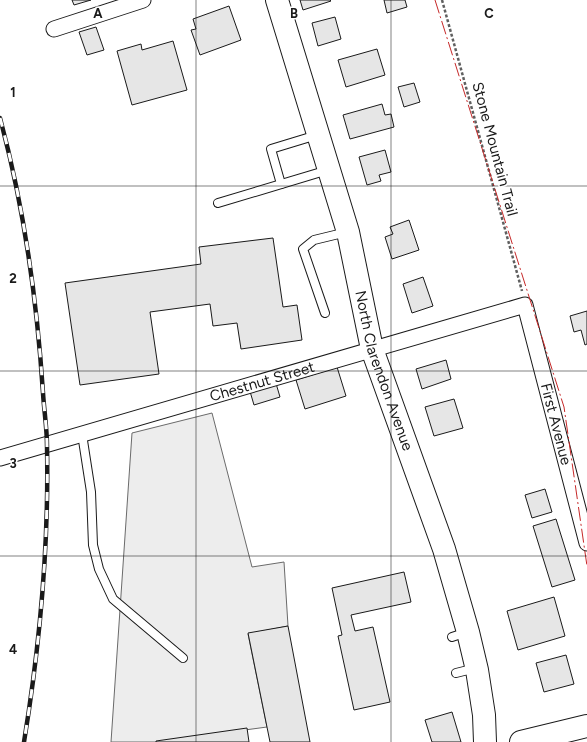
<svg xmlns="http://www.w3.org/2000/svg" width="587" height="742" font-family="Figtree,sans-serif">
<rect width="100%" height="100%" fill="#fff"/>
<polygon fill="#ededed" stroke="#6a6a6a" points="212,413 252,567 284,562 288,626 248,634 267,727 156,742 111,742 132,433"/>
<g fill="#e6e6e6" stroke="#1a1a1a">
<polygon points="72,0 91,0 74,5"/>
<polygon points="300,0 330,0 331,1 303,10"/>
<polygon points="384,0 405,0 407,7 387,13"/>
<polygon points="229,6 241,40 200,55 191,30 196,29 193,19"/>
<polygon points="335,17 341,39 318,46 312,23"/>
<polygon points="96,27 104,50 87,55 79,32"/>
<polygon points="173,41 187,90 132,105 117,51 141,44 142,50"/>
<polygon points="377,49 385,75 346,87 338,60"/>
<polygon points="414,83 420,102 404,107 398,87"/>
<polygon points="382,104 385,115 391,114 394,127 350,139 343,115"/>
<polygon points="385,150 391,172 379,175 381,181 367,185 359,157"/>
<polygon points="409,220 419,250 392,259 385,237 393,234 390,227"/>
<polygon points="273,238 283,307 297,305 302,340 241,349 237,323 213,326 210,304 150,312 159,374 80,385 65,283 201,264 199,247"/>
<polygon points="423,277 433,306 412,313 403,284"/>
<polygon points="587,311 587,344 585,345 581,330 574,332 570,316"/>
<polygon points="446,360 451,379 422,389 416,369"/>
<polygon points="337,367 346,396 305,409 296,380"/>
<polygon points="275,380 280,397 254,405 249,388"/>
<polygon points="454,399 463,428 434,436 425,407"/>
<polygon points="545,489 552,512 532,518 525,495"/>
<polygon points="556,519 575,580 552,587 533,526"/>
<polygon points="404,572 411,602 351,615 355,631 373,627 390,702 354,710 338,636 342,635 332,588"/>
<polygon points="554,597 565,636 518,650 507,611"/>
<polygon points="288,626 310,742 270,742 248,633"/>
<polygon points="566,655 574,684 544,692 536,663"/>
<polygon points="452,712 461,742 432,742 425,720"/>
<polygon points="247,728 249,742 156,742 156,741"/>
</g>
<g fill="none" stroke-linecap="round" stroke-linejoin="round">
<g stroke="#1a1a1a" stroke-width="10">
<g id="lane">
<polyline points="281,184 271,149 317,135"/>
<polyline points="218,203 328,170"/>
<polyline points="325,313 303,249 314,240 347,232"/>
<polyline points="82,434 91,492 93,545 99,569 113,599 183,658"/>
<polyline points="452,637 467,632"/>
<polyline points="456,673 476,668"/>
</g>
</g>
<g stroke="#1a1a1a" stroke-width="17">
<g id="street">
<polyline points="54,29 143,0"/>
<path id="s1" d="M0,458L525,305L587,543"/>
</g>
</g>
<g stroke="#1a1a1a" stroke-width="24">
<g id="secondary">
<path id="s2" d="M277,0L348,232L372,349L444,549L468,632L477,670L484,715L485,742"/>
<polyline points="521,742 587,726"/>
</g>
</g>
<polyline stroke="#5f5f5f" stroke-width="2.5" stroke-dasharray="3 2" stroke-linecap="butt" points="442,0 522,291"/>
<use href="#lane" stroke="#fff" stroke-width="8"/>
<use href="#street" stroke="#fff" stroke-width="15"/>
<use href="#secondary" stroke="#fff" stroke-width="22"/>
<g stroke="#1a1a1a" stroke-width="4.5">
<path id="rail" d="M0,118C24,207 37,300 43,393C44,410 47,428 47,446C49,545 40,644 24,742"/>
</g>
<use href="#rail" stroke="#fff" stroke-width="3" stroke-dasharray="9" stroke-linecap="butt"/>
<polyline stroke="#c62828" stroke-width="1" stroke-dasharray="14 3 2 3" stroke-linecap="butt" points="435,0 564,407 587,566"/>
</g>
<path fill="none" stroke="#1a1a1a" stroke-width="1" stroke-opacity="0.55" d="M196,0V742M391,0V742M0,186H587M0,371H587M0,556H587"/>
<g text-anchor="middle" stroke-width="3" stroke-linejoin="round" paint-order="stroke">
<g font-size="15" fill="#1a1a1a" stroke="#fff">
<text transform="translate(495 149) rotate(75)" y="5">Stone Mountain Trail</text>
<text dy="5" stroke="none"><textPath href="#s2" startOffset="386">North Clarendon Avenue</textPath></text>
<text dy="5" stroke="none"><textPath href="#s1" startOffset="273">Chestnut Street</textPath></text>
<text dy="5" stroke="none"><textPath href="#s1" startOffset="670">First Avenue</textPath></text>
</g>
</g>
<g font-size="13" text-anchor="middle" font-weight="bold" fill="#1a1a1a" stroke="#fff" stroke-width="3" stroke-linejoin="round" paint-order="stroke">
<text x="98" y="18">A</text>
<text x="294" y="18">B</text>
<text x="489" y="18">C</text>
<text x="13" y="97">1</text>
<text x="13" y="283">2</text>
<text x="13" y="468">3</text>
<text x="13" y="654">4</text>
</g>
</svg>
